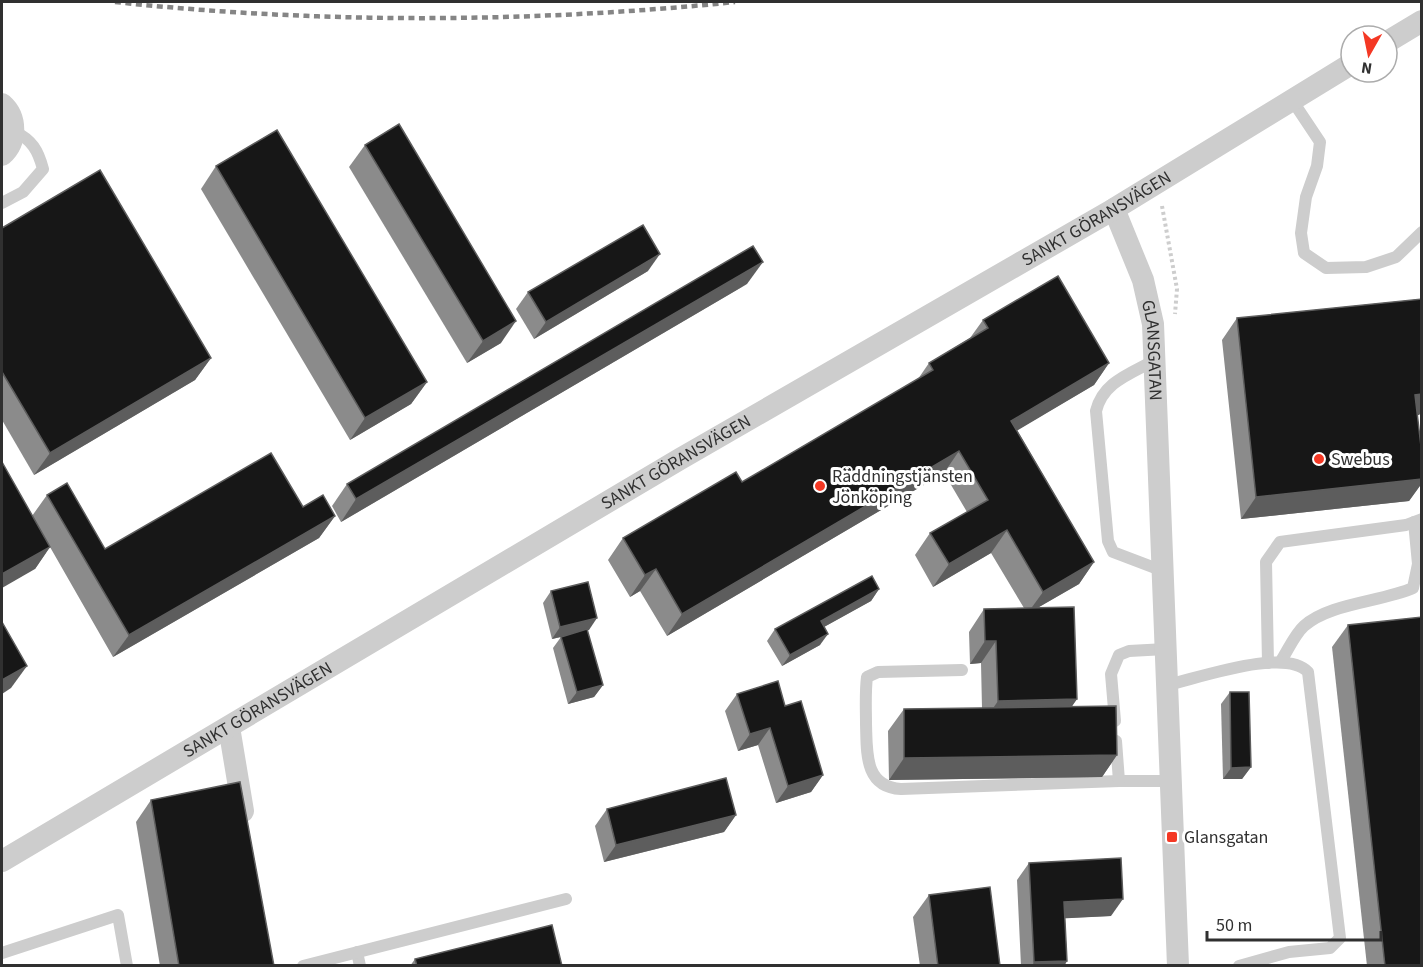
<svg xmlns="http://www.w3.org/2000/svg" width="1423" height="967" font-family="'Source Sans 3',sans-serif">
<rect width="100%" height="100%" fill="#fff"/>
<g fill="none" stroke-linecap="round" stroke-linejoin="round">
<polyline stroke="#cdcdcd" stroke-width="4" stroke-dasharray="3 3" stroke-linecap="butt" points="1162,206 1177,289 1175,314"/>
<g stroke="#cdcdcd" stroke-width="12">
<polyline points="1292,100 1320,142 1317,166 1306,197 1301,233 1304,253 1326,268 1366,267 1396,257 1422,232"/>
<path d="M2,203L23,192L43,169C38,150 32,140 14,131"/>
<path d="M1155,360C1130,374 1103,382 1096,411L1108,541L1113,552L1163,571"/>
<path d="M1281,661C1288,650 1295,634 1304,626C1330,603 1381,602 1413,588L1418,564L1414,522"/>
<polyline points="1268,663 1266,562 1280,542 1406,525 1422,519"/>
<path d="M962,670L878,672L867,677C865,693 866,709 866,724C867,752 864,787 901,789L1119,781H1171"/>
<path d="M1167,685C1199,678 1285,647 1308,672L1340,938L1330,948L1289,952L1239,966"/>
<polyline points="1115,721 1111,674 1119,655 1129,651 1166,649"/>
<polyline points="1116,741 1119,781"/>
<polyline points="357,952 360,966"/>
<polyline points="2,953 118,915 127,966"/>
<polyline points="303,966 566,899"/>
</g>
<g stroke="#cdcdcd" stroke-width="22">
<polyline points="1387,42 1422,21"/>
<path d="M2,104C17,117 17,142 2,155"/>
<path id="s1" d="M1114,209L1143,280L1153,324L1178,966"/>
<polyline points="229,727 243,811"/>
<path id="s2" d="M2,861L680,459L1114,209L1351,64"/>
</g>
<path stroke="#858585" stroke-width="4.5" stroke-dasharray="6 4.5" stroke-linecap="butt" d="M115,2C321,24 530,23 735,2"/>
</g>
<g fill="#8b8b8b">
<polygon points="365,145 501,343 467,363 349,167"/>
<polygon points="216,166 427,382 411,404 350,440 201,189"/>
<polygon points="2,228 211,358 195,380 34,475 2,420"/>
<polygon points="648,271 534,339 516,309 528,292"/>
<polygon points="747,284 341,522 332,506 347,484"/>
<polygon points="1422,299 1422,411 1419,415 1417,415 1422,455 1422,483 1409,501 1241,519 1222,340 1237,318"/>
<polygon points="983,320 1109,363 1094,385 1017,430 1094,562 1079,584 1037,608 1077,699 1071,707 1117,755 1102,777 889,780 888,731 904,709 982,708 981,663 970,664 969,632 984,609 1024,608 991,553 933,587 915,555 930,533 967,512 944,473 667,636 640,591 630,597 608,560 623,538 742,482 918,379 929,363 970,338"/>
<polygon points="47,495 105,549 303,507 335,516 319,538 113,657 50,547 35,569 32,516"/>
<polygon points="879,589 871,601 824,627 820,645 782,666 767,641 775,629"/>
<polygon points="551,591 589,630 587,630 603,685 594,697 568,704 553,648 561,637 552,639 543,603"/>
<polygon points="1348,625 1422,966 1367,966 1332,647"/>
<polygon points="1230,692 1251,767 1242,779 1223,779 1221,704"/>
<polygon points="737,694 785,706 823,775 811,792 776,803 758,745 738,751 725,711"/>
<polygon points="151,800 274,966 160,966 136,822"/>
<polygon points="607,809 736,815 724,832 604,862 595,826"/>
<polygon points="1029,863 1111,916 1065,918 1067,961 1064,966 1021,966 1017,880"/>
<polygon points="929,895 1000,966 920,966 913,917"/>
<polygon points="415,959 562,966 410,966"/>
</g>
<g fill="#5d5d5d">
<polygon points="660,254 648,271 534,339 546,322"/>
<polygon points="763,262 747,284 341,522 356,499"/>
<polygon points="516,321 501,343 467,363 483,341"/>
<polygon points="211,358 195,380 34,475 50,453"/>
<polygon points="1109,363 1094,385 996,443 1011,421"/>
<polygon points="427,382 411,404 350,440 365,418"/>
<polygon points="1422,394 1422,411 1419,415 1399,417 1415,395"/>
<polygon points="959,451 944,473 667,636 682,614"/>
<polygon points="1422,479 1422,483 1409,501 1241,519 1256,497"/>
<polygon points="335,516 319,538 113,657 129,635"/>
<polygon points="1007,530 991,553 933,587 949,564"/>
<polygon points="50,547 35,569 2,588 2,574"/>
<polygon points="1094,562 1079,584 1027,614 1043,592"/>
<polygon points="656,569 640,591 630,597 645,575"/>
<polygon points="879,589 871,601 813,633 821,621"/>
<polygon points="597,618 589,630 552,639 560,627"/>
<polygon points="828,634 820,645 782,666 790,655"/>
<polygon points="985,641 996,641 981,663 970,664"/>
<polygon points="27,666 11,688 2,694 2,680"/>
<polygon points="603,685 594,697 568,704 577,692"/>
<polygon points="1077,699 1062,721 983,723 998,701"/>
<polygon points="770,728 758,745 738,751 750,734"/>
<polygon points="1117,755 1102,777 889,780 904,758"/>
<polygon points="1251,767 1242,779 1223,779 1231,768"/>
<polygon points="823,775 811,792 776,803 788,786"/>
<polygon points="736,815 724,832 604,862 616,845"/>
<polygon points="1123,899 1111,916 1052,919 1064,902"/>
<polygon points="1067,961 1064,966 1032,966 1034,962"/>
</g>
<g fill="#171717" stroke="#5d5d5d" stroke-width="1.5">
<polygon points="399,124 516,321 483,341 365,145"/>
<polygon points="277,130 427,382 365,418 216,166"/>
<polygon points="100,170 211,358 50,453 2,372 2,228"/>
<polygon points="643,225 660,254 546,322 528,292"/>
<polygon points="753,246 763,262 356,499 347,484"/>
<polygon points="1058,276 1109,363 1011,421 1094,562 1043,592 1007,530 949,564 930,533 988,500 959,451 682,614 656,569 645,575 623,538 736,472 742,482 933,370 929,363 988,328 983,320"/>
<polygon points="1422,299 1422,394 1415,395 1422,455 1422,479 1256,497 1237,318"/>
<polygon points="271,453 303,507 323,495 335,516 129,635 47,495 67,483 105,549"/>
<polygon points="2,462 50,547 2,574"/>
<polygon points="872,576 879,589 821,621 828,634 790,655 775,629"/>
<polygon points="588,582 597,618 560,627 551,591"/>
<polygon points="1074,607 1077,699 998,701 996,641 985,641 984,609"/>
<polygon points="1422,617 1422,966 1385,966 1348,625"/>
<polygon points="2,622 27,666 2,680"/>
<polygon points="587,629 603,685 577,692 561,637"/>
<polygon points="778,681 785,706 801,701 823,775 788,786 770,728 750,734 737,694"/>
<polygon points="1230,692 1249,692 1251,767 1231,768"/>
<polygon points="1116,706 1117,755 904,758 904,709"/>
<polygon points="726,778 736,815 616,845 607,809"/>
<polygon points="240,782 274,966 179,966 151,800"/>
<polygon points="1121,858 1123,899 1064,902 1067,961 1034,962 1029,863"/>
<polygon points="990,887 1000,966 938,966 929,895"/>
<polygon points="552,925 562,966 417,966 415,959"/>
</g>
<g fill="#f43824" stroke="#fff" stroke-width="2">
<circle cx="1319" cy="459" r="6"/>
<circle cx="820" cy="486" r="6"/>
<rect x="1166" y="831" width="12" height="12" rx="3"/>
</g>
<g text-anchor="middle" stroke-width="6" stroke-linejoin="round" paint-order="stroke">
<g font-size="18" fill="#303030" stroke="#fff">
<text dy="6" stroke="none"><textPath href="#s2" startOffset="1269">SANKT GÖRANSVÄGEN</textPath></text>
<text dy="6" stroke="none"><textPath href="#s1" startOffset="148">GLANSGATAN</textPath></text>
<text dy="6" stroke="none"><textPath href="#s2" startOffset="783">SANKT GÖRANSVÄGEN</textPath></text>
<text dy="6" stroke="none"><textPath href="#s2" startOffset="297">SANKT GÖRANSVÄGEN</textPath></text>
</g>
<g font-size="18" fill="#303030" stroke="#fff" text-anchor="start">
<text x="1331" y="465">Swebus</text>
<text x="832" y="482">Räddningstjänsten<tspan x="832" dy="21">Jönköping</tspan></text>
<text x="1184" y="843">Glansgatan</text>
</g>
</g>
<rect width="1423" height="967" fill="none" stroke="#303030" stroke-width="6"/>
<g transform="translate(1369 54) rotate(189)"><circle r="28" fill="#ffffff" stroke="#acacac" stroke-width="1.5"/>
<path d="M0-4.5L10 22L0 15L-10 22Z" fill="#f43824"/>
<text y="-9" font-size="16" font-weight="bold" text-anchor="middle" fill="#303030">N</text>
</g>
<path d="M1207 931v9h174v-9" fill="none" stroke="#303030" stroke-width="3"/>
<text x="1216" y="931" font-size="18" fill="#303030" stroke="#ffffff" stroke-width="4.5" paint-order="stroke">50 m</text>
</svg>
